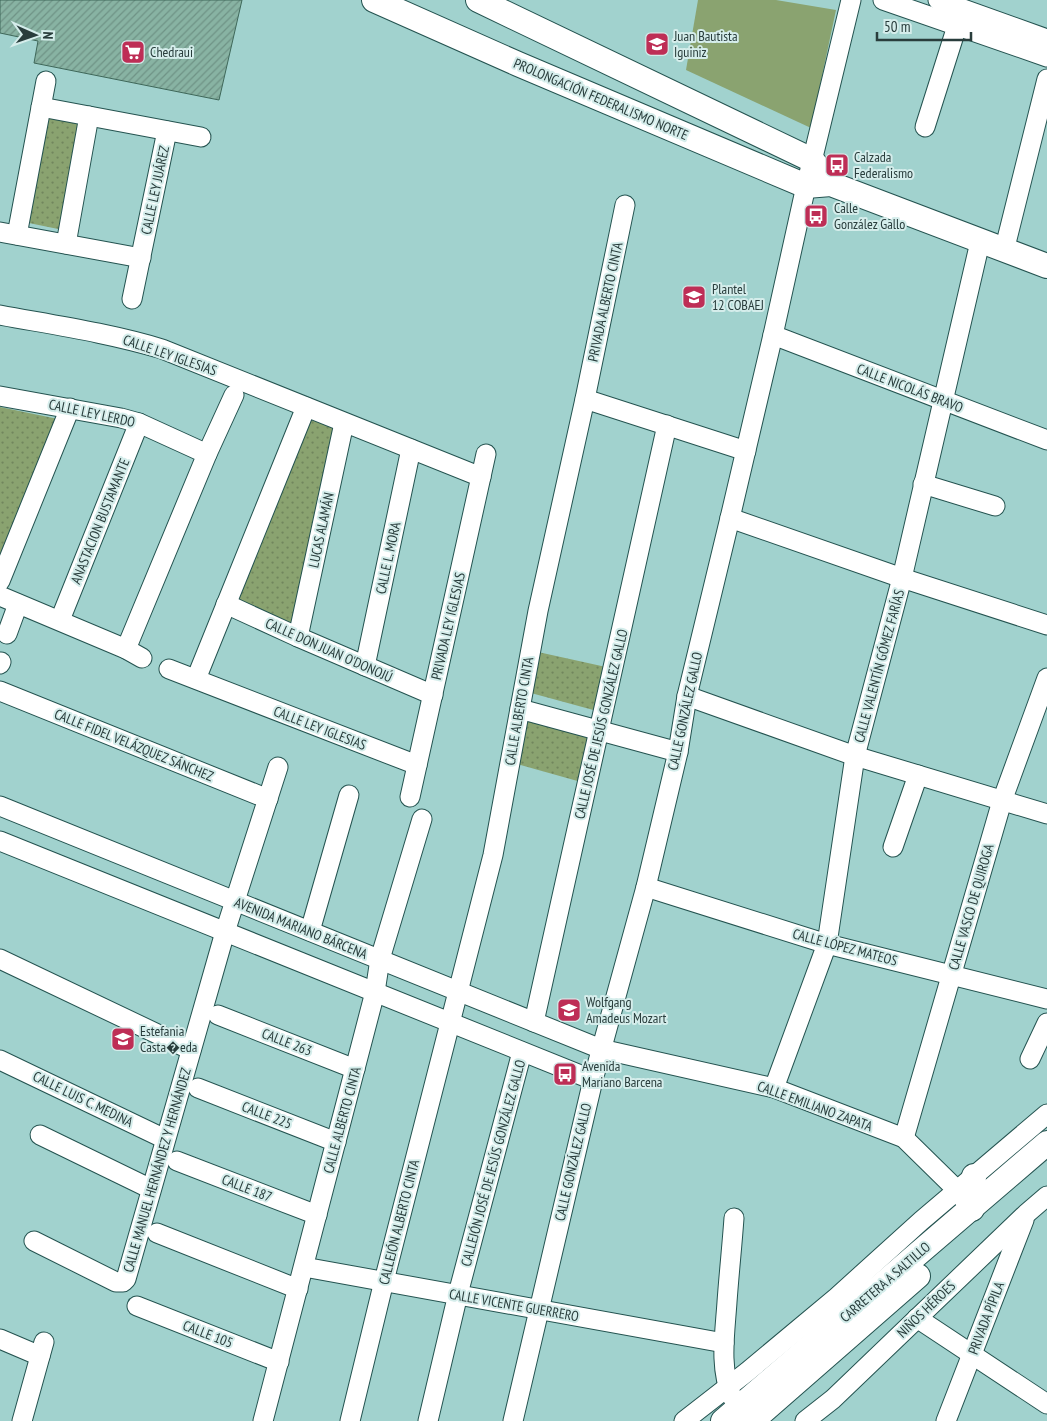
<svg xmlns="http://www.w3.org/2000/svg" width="1047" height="1421" font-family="'PT Sans Narrow',sans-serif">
<defs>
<pattern id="park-dots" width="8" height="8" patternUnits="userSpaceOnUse" patternTransform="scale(1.25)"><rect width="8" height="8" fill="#8aa370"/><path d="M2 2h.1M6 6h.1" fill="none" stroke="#71865d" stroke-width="1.8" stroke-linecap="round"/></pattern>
<pattern id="building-hatch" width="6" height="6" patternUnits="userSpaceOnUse" patternTransform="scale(1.25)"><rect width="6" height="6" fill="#88b3a3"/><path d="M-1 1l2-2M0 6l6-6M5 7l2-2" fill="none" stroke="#6f9386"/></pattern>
</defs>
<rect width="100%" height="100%" fill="#a1d2ce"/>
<g fill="url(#park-dots)">
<polygon points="44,113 84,121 63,230 24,222"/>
<polygon points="0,407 58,419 0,568"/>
<polygon points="309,419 336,429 295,626 238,600"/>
<polygon points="538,652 606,667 597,711 531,693"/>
<polygon points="526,718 592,736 581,782 517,764"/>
</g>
<polygon fill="#8aa370" points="698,0 776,0 836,10 811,128 686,70"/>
<polygon fill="url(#building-hatch)" stroke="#3f685a" points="0,0 242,0 219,100 34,63 38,41 0,33"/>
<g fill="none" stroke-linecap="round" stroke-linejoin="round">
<g stroke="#245350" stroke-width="21">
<g id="minor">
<polyline points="883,0 1047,57"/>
<polyline points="938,0 1047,39"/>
<polyline points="41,107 201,137"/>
<polyline points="925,127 957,26"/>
<polyline points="0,232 141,258"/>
<polyline points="17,235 46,81"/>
<polyline points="66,244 89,116"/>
<polyline points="1004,251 1047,79"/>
<polyline points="132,299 167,131"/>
<path d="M0,315C54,325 109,333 162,349L481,477"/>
<polyline points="773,335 1047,440"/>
<polyline points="0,396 121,418 139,423 207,454"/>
<polyline points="585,399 746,451"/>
<polyline points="923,484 995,506"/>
<polyline points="730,518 902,578 1047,625"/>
<polyline points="0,581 70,408"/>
<polyline points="0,596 126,649 142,658"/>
<polyline points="226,604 298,637 433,695"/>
<polyline points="60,620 139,423"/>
<polyline points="7,634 18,604"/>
<polyline points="298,637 344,423"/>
<polyline points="126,649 207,454 234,395"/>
<polyline points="0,664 1,662"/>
<polyline points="365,666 411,449"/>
<polyline points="169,669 417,765"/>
<polyline points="196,679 306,407"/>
<polyline points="0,691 268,799"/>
<polyline points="687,696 855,756 1047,814"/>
<polyline points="520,709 678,752"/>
<polyline points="410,797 486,454"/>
<polyline points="0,806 601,1049 774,1088 904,1138 957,1190 971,1209"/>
<polyline points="0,841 593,1080"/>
<polyline points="893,847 918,775"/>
<polyline points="646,887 827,944 1047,999"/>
<polyline points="310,931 349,795"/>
<polyline points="0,959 191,1050"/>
<polyline points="218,1015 355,1069"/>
<polyline points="534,1022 667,425"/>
<polyline points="1030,1059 1047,1023"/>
<polyline points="0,1060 165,1139"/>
<polyline points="198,1088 336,1142"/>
<polyline points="774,1088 827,944 855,756 902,578 980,242"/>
<polyline points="40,1135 151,1189"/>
<polyline points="904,1138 1002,801 1047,678"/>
<polyline points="177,1161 317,1215"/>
<polyline points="157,1233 298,1289"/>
<polyline points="34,1241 116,1282 123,1282 126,1279 225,932 278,767"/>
<polyline points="304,1267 724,1343"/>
<polyline points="137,1306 279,1362"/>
<polyline points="917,1318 1047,1404"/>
<polyline points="0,1339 40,1356"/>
<path d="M732,1397C719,1368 725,1333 727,1302C729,1274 732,1246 734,1218"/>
<polyline points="22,1421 44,1342"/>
<polyline points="263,1421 375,992 380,959 422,819"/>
<polyline points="350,1421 384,1281 493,855 538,611 585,399 625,205"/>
<polyline points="428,1421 458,1294 522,1052"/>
<polyline points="513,1421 593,1080 646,887 678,752 687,696 730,518 773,335 806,186 851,0"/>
<polyline points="684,1421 747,1372 837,1297 921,1221 1047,1114"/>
<polyline points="805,1421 833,1399 1026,1214 1047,1196"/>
<polyline points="946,1421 1024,1220"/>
</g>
</g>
<g stroke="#245350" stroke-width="26">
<g id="major">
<polyline points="374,0 518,64 806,186 831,184 1047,266"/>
<polyline points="478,0 812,160 831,184"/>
<polyline points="972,1209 974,1176"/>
<polyline points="723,1421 1047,1143"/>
<polyline points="752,1421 918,1276"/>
</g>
</g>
<use href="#minor" stroke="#fff" stroke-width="19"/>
<use href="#major" stroke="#fff" stroke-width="24"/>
</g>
<defs>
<g id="school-square" transform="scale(1.25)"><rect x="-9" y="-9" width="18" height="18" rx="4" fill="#be2e56" stroke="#d5edeb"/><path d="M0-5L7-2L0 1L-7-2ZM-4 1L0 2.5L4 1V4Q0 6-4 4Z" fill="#fff"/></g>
<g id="supermarket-square" transform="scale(1.25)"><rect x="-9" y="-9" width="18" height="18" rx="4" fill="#be2e56" stroke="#d5edeb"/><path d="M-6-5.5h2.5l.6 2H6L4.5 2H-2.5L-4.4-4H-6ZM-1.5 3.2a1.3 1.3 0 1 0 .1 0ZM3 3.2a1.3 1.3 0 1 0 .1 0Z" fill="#fff"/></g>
<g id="bus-square" transform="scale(1.25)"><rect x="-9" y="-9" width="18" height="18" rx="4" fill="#be2e56" stroke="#d5edeb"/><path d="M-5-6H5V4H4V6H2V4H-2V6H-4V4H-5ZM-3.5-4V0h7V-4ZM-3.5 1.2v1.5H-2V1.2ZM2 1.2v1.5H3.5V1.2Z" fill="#fff"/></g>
<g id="university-square" transform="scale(1.25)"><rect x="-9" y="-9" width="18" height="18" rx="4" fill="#be2e56" stroke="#d5edeb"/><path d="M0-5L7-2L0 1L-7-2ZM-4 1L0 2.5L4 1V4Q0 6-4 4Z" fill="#fff"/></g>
</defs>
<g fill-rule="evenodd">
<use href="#school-square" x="657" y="44"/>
<use href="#supermarket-square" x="133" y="52"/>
<use href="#bus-square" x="837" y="165"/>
<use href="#bus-square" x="816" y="216"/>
<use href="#university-square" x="694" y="297"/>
<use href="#school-square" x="569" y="1010"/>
<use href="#school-square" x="123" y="1039"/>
<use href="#bus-square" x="565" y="1074"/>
</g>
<g text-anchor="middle" stroke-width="4" stroke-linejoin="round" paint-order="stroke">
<g font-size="14" fill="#293d3c" stroke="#d5edeb" text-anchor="start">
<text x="674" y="41">Juan Bautista<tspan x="674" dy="16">Iguiniz</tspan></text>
<text x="150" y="57">Chedraui</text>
<text x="854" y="162">Calzada<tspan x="854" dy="16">Federalismo</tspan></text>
<text x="834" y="213">Calle<tspan x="834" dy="16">González Gallo</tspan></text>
<text x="712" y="294">Plantel<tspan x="712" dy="16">12 COBAEJ</tspan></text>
<text x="586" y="1007">Wolfgang<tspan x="586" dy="16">Amadeus Mozart</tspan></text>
<text x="140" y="1036">Estefania<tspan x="140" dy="16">Casta�eda</tspan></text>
<text x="582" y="1071">Avenida<tspan x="582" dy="16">Mariano Barcena</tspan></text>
</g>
<g font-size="14" fill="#293d3c" stroke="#d5edeb">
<text transform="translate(601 99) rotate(23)" y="5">PROLONGACIÓN FEDERALISMO NORTE</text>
<text transform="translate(155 190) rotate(-78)" y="5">CALLE LEY JUÁREZ</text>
<text transform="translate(605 302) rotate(-78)" y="5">PRIVADA ALBERTO CINTA</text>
<text transform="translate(170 355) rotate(19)" y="5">CALLE LEY IGLESIAS</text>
<text transform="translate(910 388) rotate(21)" y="5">CALLE NICOLÁS BRAVO</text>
<text transform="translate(92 413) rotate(12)" y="5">CALLE LEY LERDO</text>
<text transform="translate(100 521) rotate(-68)" y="5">ANASTACION BUSTAMANTE</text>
<text transform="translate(321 530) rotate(-78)" y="5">LUCAS ALAMÁN</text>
<text transform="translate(388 558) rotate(-78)" y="5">CALLE L. MORA</text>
<text transform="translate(448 626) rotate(-77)" y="5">PRIVADA LEY IGLESIAS</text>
<text transform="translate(329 650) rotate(24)" y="5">CALLE DON JUAN O'DONOJÚ</text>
<text transform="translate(879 666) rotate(-75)" y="5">CALLE VALENTÍN GÓMEZ FARÍAS</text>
<text transform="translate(519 711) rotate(-80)" y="5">CALLE ALBERTO CINTA</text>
<text transform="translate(685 711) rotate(-78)" y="5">CALLE GONZÁLEZ GALLO</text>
<text transform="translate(601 724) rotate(-77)" y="5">CALLE JOSÉ DE JESÚS GONZÁLEZ GALLO</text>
<text transform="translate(320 728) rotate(21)" y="5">CALLE LEY IGLESIAS</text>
<text transform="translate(134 745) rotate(22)" y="5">CALLE FIDEL VELÁZQUEZ SÁNCHEZ</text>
<text transform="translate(971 907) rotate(-74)" y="5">CALLE VASCO DE QUIROGA</text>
<text transform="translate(301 928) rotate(22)" y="5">AVENIDA MARIANO BÁRCENA</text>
<text transform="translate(845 947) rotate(15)" y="5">CALLE LÓPEZ MATEOS</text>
<text transform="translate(287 1042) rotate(21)" y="5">CALLE 263</text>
<text transform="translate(83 1099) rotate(26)" y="5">CALLE LUIS C. MEDINA</text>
<text transform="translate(815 1106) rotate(20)" y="5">CALLE EMILIANO ZAPATA</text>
<text transform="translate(267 1115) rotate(21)" y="5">CALLE 225</text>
<text transform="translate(342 1120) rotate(-75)" y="5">CALLE ALBERTO CINTA</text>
<text transform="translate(573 1162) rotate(-77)" y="5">CALLE GONZÁLEZ GALLO</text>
<text transform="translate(493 1163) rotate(-75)" y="5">CALLEJÓN JOSÉ DE JESÚS GONZÁLEZ GALLO</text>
<text transform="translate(157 1170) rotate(-74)" y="5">CALLE MANUEL HERNÁNDEZ Y HERNÁNDEZ</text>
<text transform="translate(247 1188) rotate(21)" y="5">CALLE 187</text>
<text transform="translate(399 1222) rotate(-76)" y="5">CALLEJÓN ALBERTO CINTA</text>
<text transform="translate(885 1282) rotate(-41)" y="5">CARRETERA A SALTILLO</text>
<text transform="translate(514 1305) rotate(10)" y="5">CALLE VICENTE GUERRERO</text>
<text transform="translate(926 1309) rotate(-44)" y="5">NIÑOS HÉROES</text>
<text transform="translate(986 1318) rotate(-69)" y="5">PRIVADA PÍPILA</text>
<text transform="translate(208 1334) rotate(21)" y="5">CALLE 105</text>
</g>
</g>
<g transform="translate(35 35) rotate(92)" stroke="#d5edeb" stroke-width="4" paint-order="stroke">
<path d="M0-4L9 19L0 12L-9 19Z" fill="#293d3c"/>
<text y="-8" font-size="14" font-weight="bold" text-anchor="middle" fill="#293d3c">N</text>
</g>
<path d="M877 32v8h94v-8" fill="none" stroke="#293d3c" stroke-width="2.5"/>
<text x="884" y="32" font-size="15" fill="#293d3c" stroke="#d5edeb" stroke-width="4" paint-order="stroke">50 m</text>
</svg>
